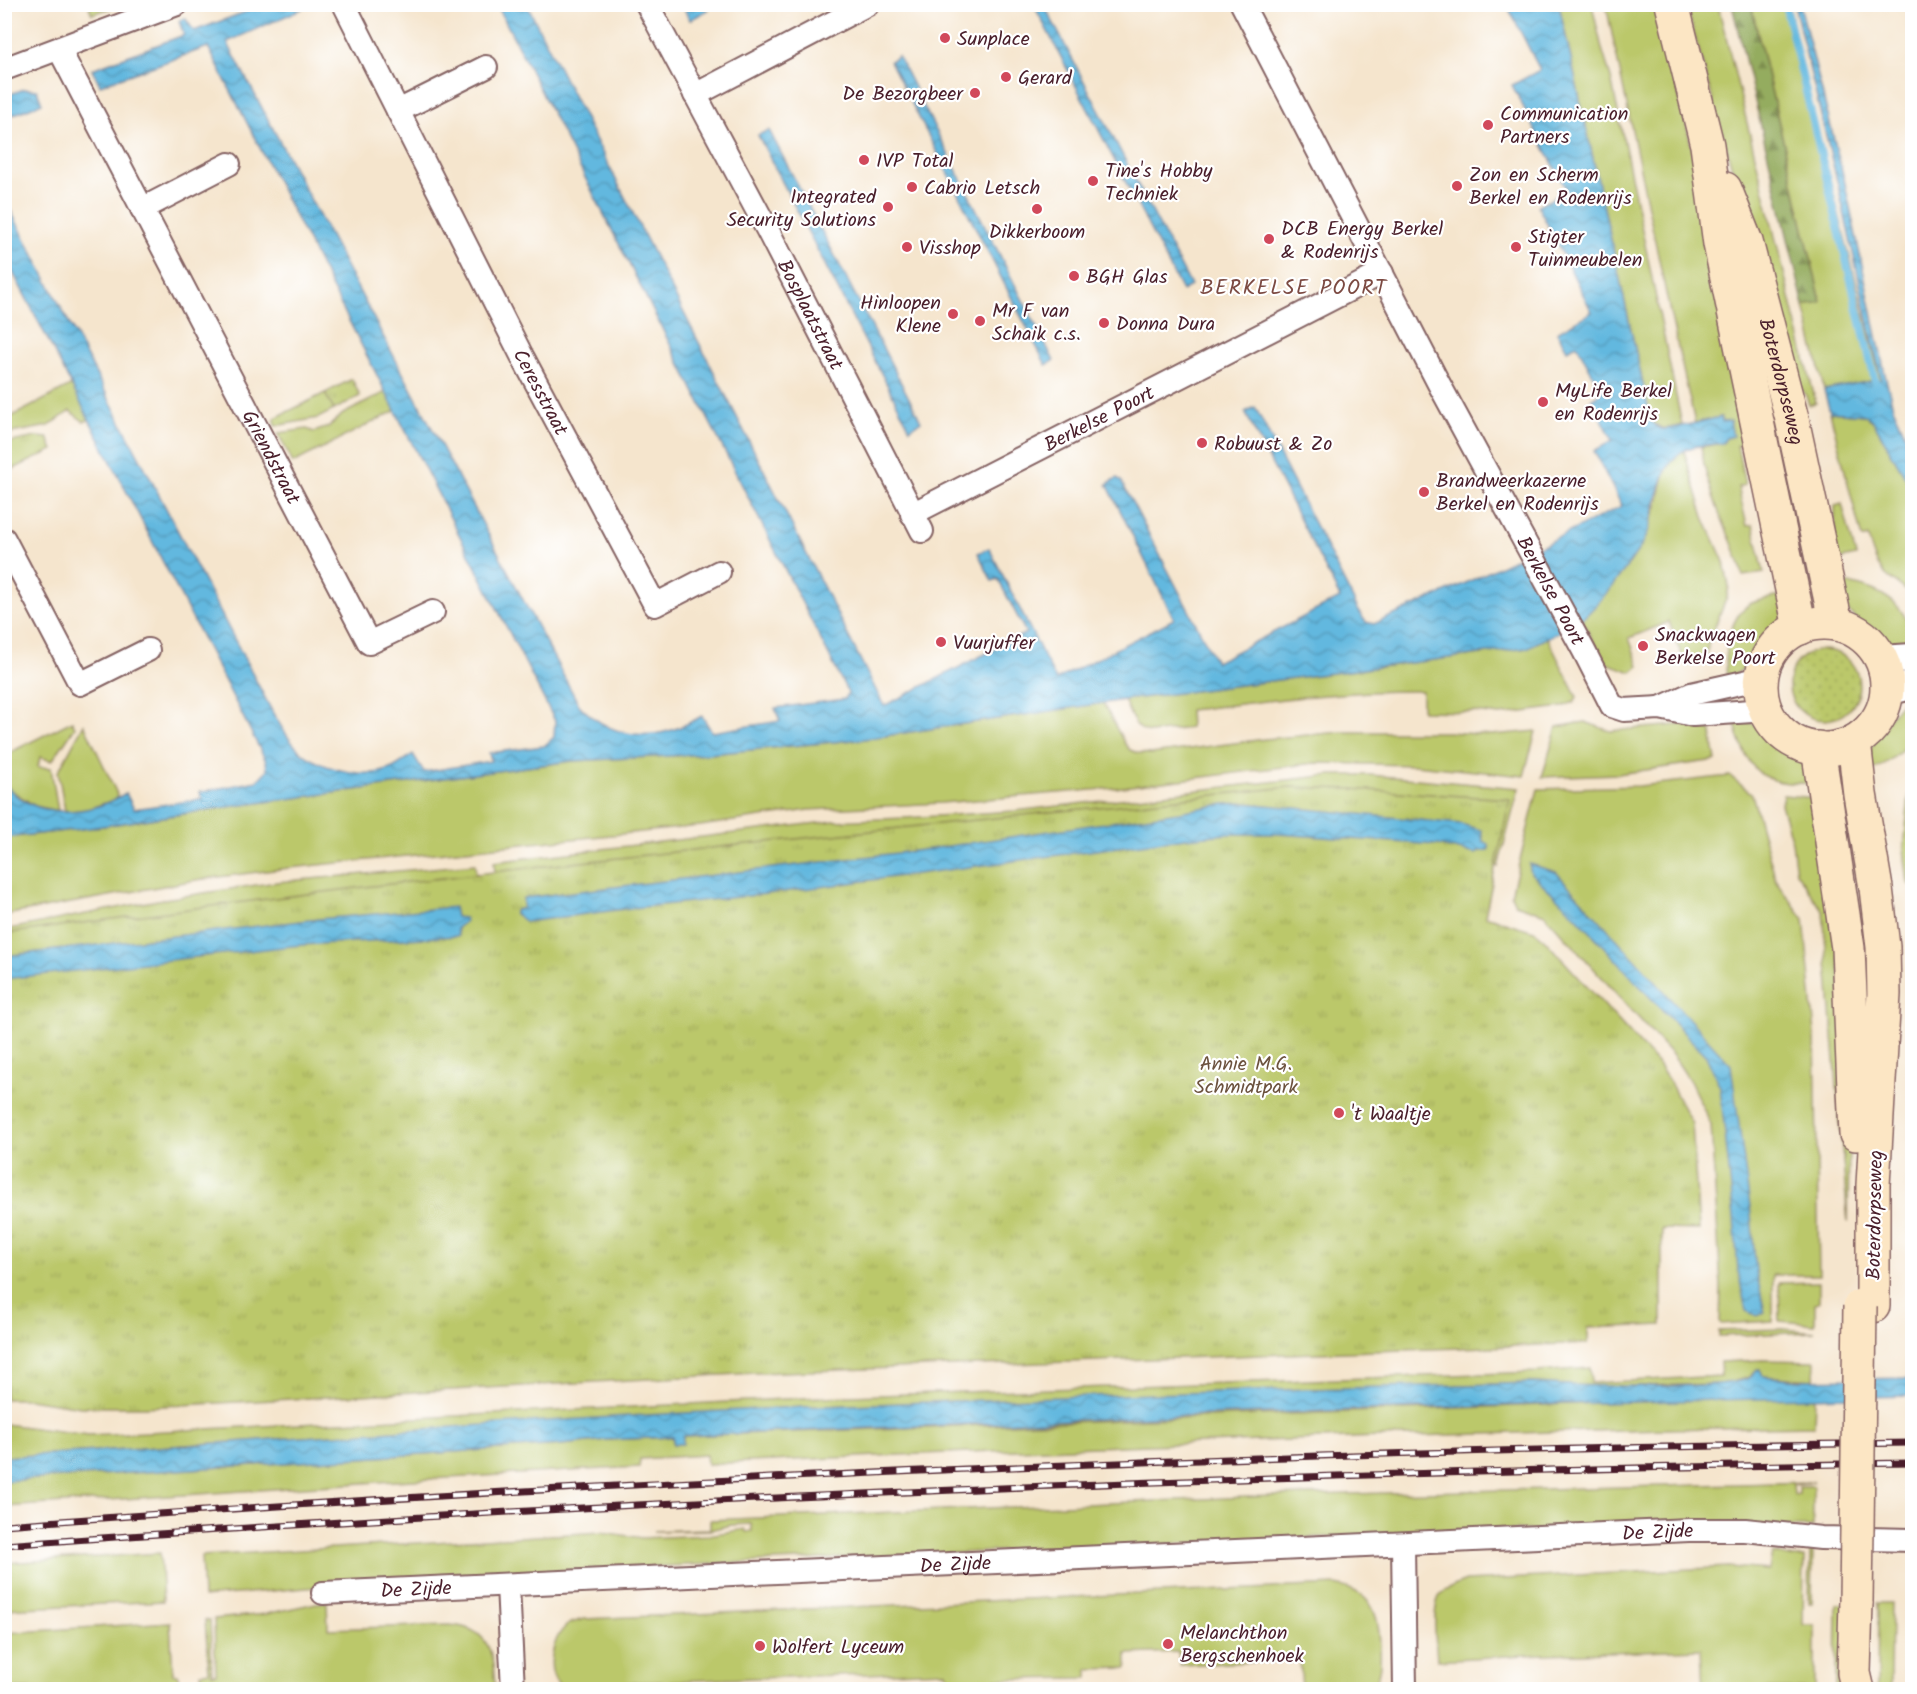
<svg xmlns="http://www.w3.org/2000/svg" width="1917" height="1694" font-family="Kalam,sans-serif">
<defs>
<pattern id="forest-firs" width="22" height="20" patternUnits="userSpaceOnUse" patternTransform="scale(1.5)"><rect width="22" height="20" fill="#94ac5e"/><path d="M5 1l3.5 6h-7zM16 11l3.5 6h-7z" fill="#7b8b4e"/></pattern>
<pattern id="park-tufts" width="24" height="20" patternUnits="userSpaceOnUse" patternTransform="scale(1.5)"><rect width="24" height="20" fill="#bbc86a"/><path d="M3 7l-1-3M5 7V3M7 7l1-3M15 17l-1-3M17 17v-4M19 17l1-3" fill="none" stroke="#a2ab5c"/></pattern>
<pattern id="garden-dots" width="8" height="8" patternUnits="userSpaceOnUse" patternTransform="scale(1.5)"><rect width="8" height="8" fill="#bbc86a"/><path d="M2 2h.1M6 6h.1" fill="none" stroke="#a2ab5c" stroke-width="1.8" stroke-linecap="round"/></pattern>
<pattern id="water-waves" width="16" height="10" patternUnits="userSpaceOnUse" patternTransform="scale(1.5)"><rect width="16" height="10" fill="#62b8df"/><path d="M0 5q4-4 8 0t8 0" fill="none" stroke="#5395b5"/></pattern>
</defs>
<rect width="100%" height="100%" fill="#fff"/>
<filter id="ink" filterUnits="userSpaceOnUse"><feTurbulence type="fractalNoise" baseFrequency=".0167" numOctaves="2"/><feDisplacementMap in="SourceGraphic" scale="12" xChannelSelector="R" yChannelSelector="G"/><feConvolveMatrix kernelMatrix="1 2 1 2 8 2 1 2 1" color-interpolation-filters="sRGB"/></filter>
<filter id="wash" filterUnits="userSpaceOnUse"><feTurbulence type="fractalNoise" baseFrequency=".008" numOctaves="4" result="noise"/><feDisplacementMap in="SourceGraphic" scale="24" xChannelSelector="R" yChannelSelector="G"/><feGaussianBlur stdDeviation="1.35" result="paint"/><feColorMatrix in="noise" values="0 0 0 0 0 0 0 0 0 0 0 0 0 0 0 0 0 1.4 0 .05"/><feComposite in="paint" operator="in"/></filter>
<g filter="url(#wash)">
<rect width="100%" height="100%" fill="#f5e5cd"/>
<g fill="#bbc86a" stroke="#82744a" stroke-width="1.5">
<polygon points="95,5 95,4 121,5 92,14 89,7"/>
<path d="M1559,5H1592L1602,49L1611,78L1682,425C1669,429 1659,431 1651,420Z"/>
<path d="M1606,5H1657L1696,165L1743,386L1745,444L1737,445L1745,485L1738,487L1747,526L1753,525L1764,573L1743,576C1738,553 1727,533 1718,510C1710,489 1704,469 1701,447L1723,443L1721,417L1695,423L1669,308Z"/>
<polygon points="1686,5 1718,5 1816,403 1809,405 1806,396 1789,370"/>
<polygon points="1751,5 1789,5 1806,84 1881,380 1824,390 1804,306 1821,301"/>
<polygon points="72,385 90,420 83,421 70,411 49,426 5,434 5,420"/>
<polygon points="386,392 395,411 293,463 278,433 307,429 314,432 328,427 343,414"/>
<polygon points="325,393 334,410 318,418 275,426 275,418"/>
<path d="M1830,412L1865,415L1873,421L1912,489V596C1904,587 1893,582 1885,574C1875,564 1872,550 1868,537L1862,539Z"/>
<path d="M1684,451L1704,517L1724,562L1729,586L1727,597L1708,644L1707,659L1685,664L1669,622L1629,638L1639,666L1632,672L1605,663L1581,619C1608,591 1632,555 1651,521C1666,495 1654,471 1684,451Z"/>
<polygon points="1842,504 1856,556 1837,560 1834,546 1835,506"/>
<path d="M1853,584C1891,593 1912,610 1912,651L1890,644L1855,618L1846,609L1835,585Z"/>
<path d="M1786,595C1786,603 1786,612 1784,619C1781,628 1772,633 1767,641C1752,661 1751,668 1727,678C1724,656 1728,617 1750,604C1760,598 1775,598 1786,595Z"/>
<path d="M1547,637L1577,697L1574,702L1562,707L1500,715L1473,712L1422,711V691C1344,690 1267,701 1189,710L1190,728L1150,733C1134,730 1130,713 1124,700L1527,648Z"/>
<path d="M1912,695V735C1903,753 1886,765 1867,772C1868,765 1868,755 1871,748C1877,733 1899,702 1912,695Z"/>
<polygon points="1103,703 1125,744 1130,750 1138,753 1151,754 1265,739 1341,732 1448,732 1492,735 1536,731 1524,776 1415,765 1315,763 1115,788 941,803 809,810 700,826 289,868 196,880 5,915 5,838 90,828 235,806 572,761 709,754 864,739"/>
<path d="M1734,719C1757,720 1765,734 1783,745C1791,749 1802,753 1807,760C1811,766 1813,775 1816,782C1762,789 1745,770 1734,719Z"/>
<polygon points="72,721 75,727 52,761 40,757 38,767 51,768 58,811 35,806 7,788 5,784 5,755"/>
<polygon points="1585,722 1610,731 1709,722 1716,760 1618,774 1542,777 1557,727"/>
<polygon points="84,724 119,798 85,810 65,811 58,772"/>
<polygon points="1331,775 1370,775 1519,788 1498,867 1477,853 500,930 494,862 834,821 905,818 1015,811"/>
<polygon points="1730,776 1752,794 1776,881 1804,919 1815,1034 1819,1275 1773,1275 1773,1321 1720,1324 1721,1287 1711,1125 1690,1081 1674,1057 1549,919 1545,914 1515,904 1511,895 1538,789 1639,786"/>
<polygon points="1909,794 1912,796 1912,886 1908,883 1904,850"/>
<polygon points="1783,795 1815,798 1837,920 1849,1144 1848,1223 1823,911 1796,872 1792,842 1781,804"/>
<polygon points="475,864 482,933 5,956 4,930 158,900 277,882"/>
<polygon points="1819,1282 1819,1302 1815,1303 1815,1324 1780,1321 1779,1283"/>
<polygon points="1783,1329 1815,1332 1719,1336 1719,1331"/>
<polygon points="1762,1360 1815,1361 1814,1380 1763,1376 1760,1370 1757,1369 1750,1377 1723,1384 1591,1387 1534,1383 823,1406 396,1431 5,1457 5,1424 89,1435 823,1397 1537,1372 1590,1368 1591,1383 1721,1376 1720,1362"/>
<path d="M1766,1397H1815L1814,1426C1445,1433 1076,1446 707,1464L706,1455L640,1459L639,1467L378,1482L5,1507V1481L561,1445L606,1440L673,1437V1444H682V1436C1044,1420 1405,1409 1766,1397Z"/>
<polygon points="1814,1482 1793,1484 1794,1495 1799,1494 1799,1486 1813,1486 1813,1527 1457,1531 754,1562 445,1576 203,1597 201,1556 602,1532 642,1538 709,1535 745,1529 746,1532 752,1531 751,1524 731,1525 710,1530 654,1531 710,1529 710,1520 1271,1496"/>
<polygon points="1810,1550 1813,1550 1812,1603 1809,1603"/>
<polygon points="160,1553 163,1601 5,1609 5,1563"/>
<path d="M1772,1553L1794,1558H1804L1803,1625H1815V1689H1703L1701,1649L1544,1654L1437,1660C1436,1645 1431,1606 1441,1594C1448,1588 1458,1584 1466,1581L1729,1567L1769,1570Z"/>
<path d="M1336,1585C1371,1592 1379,1612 1380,1645C1381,1662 1381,1675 1371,1689H1302L1300,1660L1180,1665L1178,1652L1127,1654V1668L1088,1669V1678L996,1679V1690L951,1689L950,1678L945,1671L595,1684L593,1689H559V1685C545,1671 552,1639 566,1626C572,1622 578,1621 585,1619Z"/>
<path d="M327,1602L328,1629L450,1625C492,1628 493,1655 495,1689H203L201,1673L209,1671L205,1620H210L212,1674H216L214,1619L266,1614L316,1603Z"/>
<polygon points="1878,1603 1891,1603 1890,1689 1877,1689"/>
<polygon points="1837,1604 1848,1604 1847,1689 1836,1690"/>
<polygon points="170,1622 173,1674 178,1674 179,1688 177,1689 5,1689 5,1633"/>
<polygon points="1912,1624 1912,1689 1909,1689 1909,1628"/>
</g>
<polygon fill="url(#forest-firs)" stroke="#6f6644" stroke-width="1.5" points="1732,5 1751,5 1821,302 1804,306"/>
<g fill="url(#park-tufts)" stroke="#82744a" stroke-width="1.5">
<polygon points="352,379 360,396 334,410 325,393"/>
<polygon points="37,437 48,438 53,450 5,473 5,443"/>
<path d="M1290,787L1351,789L1510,799L1485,916L1534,931L1540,935L1657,1063L1669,1081L1692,1124L1699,1230L1662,1229V1325L1588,1328V1343L1489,1347L756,1373L145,1407H81L29,1399H5L4,934C432,873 861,833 1290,787Z"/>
</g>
<circle fill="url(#garden-dots)" stroke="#82744a" stroke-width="1.5" cx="1824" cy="685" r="35"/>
<g fill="url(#water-waves)" stroke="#566c85" stroke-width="1.5">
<path d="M264,5H300L302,9L227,42L579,705C605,732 636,741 672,730C683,727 692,721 702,716L712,732L780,721L775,708L845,699L848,693L497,5H527L884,706L1026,633L998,579L992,581L978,553L989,548L1056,680L1174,619L1107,484L1117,478L1121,481L1216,662L1340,598L1245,412L1255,407L1362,617L1366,622L1374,624L1468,582L1622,506L1594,451L1613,440L1591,399L1602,392L1577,345L1567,350L1557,332L1592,312L1538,206L1567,191L1512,85L1540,70L1507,5H1559L1651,420C1654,424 1657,428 1662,429C1671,430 1710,419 1721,417L1722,422L1730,421L1733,436L1726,438L1723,443C1712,445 1697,445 1687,449C1653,464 1660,518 1641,546C1628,566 1599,606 1580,620C1564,631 1544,638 1527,648L1124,700L864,739L709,754L572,761L235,806L90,828L5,838V784C35,821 89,816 126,793L134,809L202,799L200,792L257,781L267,770L266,761L5,257L4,198L274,715C281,726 288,740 298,749C318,768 363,780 390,769C398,766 406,759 413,754L424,772L491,761L489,753L544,746L554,737L555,721L208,47L100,85L92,69L184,35L179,21L185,18L194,31Z"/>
<polygon points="682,5 705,5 708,10 690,20"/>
<polygon points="1034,5 1044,5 1191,286 1182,291"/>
<polygon points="1794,5 1800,5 1844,179 1886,379 1893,407 1912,450 1912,489 1873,421 1865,415 1830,412 1824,390 1881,379 1837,181"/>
<polygon points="898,56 1054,361 1046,365 890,61"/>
<polygon points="24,89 37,90 42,103 5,118 5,96"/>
<polygon points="769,130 921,421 910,429 758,135"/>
<polygon points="1244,803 1461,824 1481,830 1483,841 1489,845 1489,849 1486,851 1479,851 1476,854 1437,845 1278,834 1228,834 1186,838 767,894 624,909 526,922 514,913 516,910 523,908 523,898 922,850 1179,812 1224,804"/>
<polygon points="1529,864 1556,872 1731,1065 1751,1214 1756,1271 1765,1313 1757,1316 1746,1311 1738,1271 1734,1218 1720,1087 1706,1056 1648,995 1572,912 1531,873"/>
<polygon points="454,907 456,917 465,918 466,921 457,928 458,936 301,945 5,979 5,956 318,919"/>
<path d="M1757,1369L1760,1370L1763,1376L1800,1380L1912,1378V1396C1502,1403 1093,1418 683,1436V1444H673V1437L606,1440L561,1445L5,1481V1457C278,1440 552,1418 826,1406C1062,1396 1298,1389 1534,1383C1565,1385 1735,1392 1752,1376C1754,1374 1755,1371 1757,1369Z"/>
</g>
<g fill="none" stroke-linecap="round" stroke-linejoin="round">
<polyline stroke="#62b8df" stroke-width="8" points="1785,4 1875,381"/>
</g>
</g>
<g filter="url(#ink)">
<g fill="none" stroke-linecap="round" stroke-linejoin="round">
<g stroke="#866464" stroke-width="26">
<g id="minor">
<path id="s1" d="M344,4L523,358L655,605L719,572"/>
<path id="s2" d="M647,4L767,229L922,531"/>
<path id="s3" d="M1242,4L1439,384L1584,651L1612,706L1624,710L1660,708L1693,715L1767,710"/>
<path id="s4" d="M59,49L369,643L433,612"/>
<polyline points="4,69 177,4"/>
<polyline points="695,95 868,4"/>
<polyline points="398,111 486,67"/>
<polyline points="142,209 229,164"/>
<path id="s5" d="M912,514L1382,273"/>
<polyline points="4,539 80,684 148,650"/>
<polyline points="1660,708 1691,694 1762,678"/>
<polyline points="1403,1544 1405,1690"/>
<polyline points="508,1585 513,1690"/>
<path id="s6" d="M323,1593L1689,1530H1745L1821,1538L1912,1540"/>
</g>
</g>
<g stroke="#866464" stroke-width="32">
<g id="tertiary">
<polyline points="1882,660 1912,658"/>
<polyline points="1887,691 1912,685"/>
</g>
</g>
<g stroke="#866464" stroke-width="36">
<g id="secondary">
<polyline points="1672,4 1707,145 1720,244 1800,628"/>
<path id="s7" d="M1725,189L1746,242L1792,419L1836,624"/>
<circle cx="1824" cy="686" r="63"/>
<polyline points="1854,742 1860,794 1876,888 1883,947 1884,994 1873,1185 1873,1306"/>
<polyline points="1818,748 1848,948 1856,1134"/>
<polyline points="1856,1602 1854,1673 1858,1690"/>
</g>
</g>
<use href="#minor" stroke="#fff" stroke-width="22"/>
<use href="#tertiary" stroke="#fff" stroke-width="28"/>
<use href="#secondary" stroke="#fce6c4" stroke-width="33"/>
<g stroke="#4a1f2b" stroke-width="7">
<g id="rail">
<path d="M4,1525C639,1478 1276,1451 1912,1443"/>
<path d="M4,1545C639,1498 1276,1472 1912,1463"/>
</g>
</g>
<use href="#rail" stroke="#fff" stroke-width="4.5" stroke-dasharray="14" stroke-linecap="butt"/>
<g stroke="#866464" stroke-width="36" stroke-linecap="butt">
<polyline id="secondary-bridge" points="1856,1602 1860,1306"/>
</g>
<use href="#secondary-bridge" stroke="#fce6c4" stroke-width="33"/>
</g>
</g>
<g fill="#d1495b" stroke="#fff" stroke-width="2">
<circle cx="945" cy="38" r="6"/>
<circle cx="1006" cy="77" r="6"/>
<circle cx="975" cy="93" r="6"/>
<circle cx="1488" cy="125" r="6"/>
<circle cx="864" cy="160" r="6"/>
<circle cx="1093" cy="181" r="6"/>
<circle cx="1457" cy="186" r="6"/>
<circle cx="912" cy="187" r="6"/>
<circle cx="888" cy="207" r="6"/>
<circle cx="1037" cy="209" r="6"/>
<circle cx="1269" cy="239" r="6"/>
<circle cx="907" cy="247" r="6"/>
<circle cx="1516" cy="247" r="6"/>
<circle cx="1074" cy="276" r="6"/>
<circle cx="953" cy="314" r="6"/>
<circle cx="980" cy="321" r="6"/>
<circle cx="1104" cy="323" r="6"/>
<circle cx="1543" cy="402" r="6"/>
<circle cx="1202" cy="443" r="6"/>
<circle cx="1424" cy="492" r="6"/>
<circle cx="941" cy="642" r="6"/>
<circle cx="1643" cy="646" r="6"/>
<circle cx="1339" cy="1113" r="6"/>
<circle cx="1168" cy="1644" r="6"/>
<circle cx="760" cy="1646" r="6"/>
</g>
<g text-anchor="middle" stroke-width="4.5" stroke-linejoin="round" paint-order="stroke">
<g font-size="20" fill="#4a1f2b" stroke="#fff" text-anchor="start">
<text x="957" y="45">Sunplace</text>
<text x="1018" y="84">Gerard</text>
<text x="963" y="100" text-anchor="end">De Bezorgbeer</text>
<text x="1500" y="120">Communication<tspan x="1500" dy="23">Partners</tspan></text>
<text x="876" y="167">IVP Total</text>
<text x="1105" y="177">Tine's Hobby<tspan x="1105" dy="23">Techniek</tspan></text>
<text x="1469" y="181">Zon en Scherm<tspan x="1469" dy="23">Berkel en Rodenrijs</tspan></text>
<text x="924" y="194">Cabrio Letsch</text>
<text x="876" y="203" text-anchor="end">Integrated<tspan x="876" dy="23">Security Solutions</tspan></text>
<text x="1281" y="235">DCB Energy Berkel<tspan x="1281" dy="23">&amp; Rodenrijs</tspan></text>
<text x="1037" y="238" text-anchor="middle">Dikkerboom</text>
<text x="1528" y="243">Stigter<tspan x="1528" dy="23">Tuinmeubelen</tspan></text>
<text x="919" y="254">Visshop</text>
<text x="1086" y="283">BGH Glas</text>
<text x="941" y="309" text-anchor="end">Hinloopen<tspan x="941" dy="23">Klene</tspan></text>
<text x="992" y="317">Mr F van<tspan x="992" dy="23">Schaik c.s.</tspan></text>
<text x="1116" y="330">Donna Dura</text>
<text x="1555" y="397">MyLife Berkel<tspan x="1555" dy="23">en Rodenrijs</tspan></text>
<text x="1214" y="450">Robuust &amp; Zo</text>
<text x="1436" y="487">Brandweerkazerne<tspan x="1436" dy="23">Berkel en Rodenrijs</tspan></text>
<text x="1655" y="641">Snackwagen<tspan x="1655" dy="23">Berkelse Poort</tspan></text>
<text x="953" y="649">Vuurjuffer</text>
<text x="1351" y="1120">'t Waaltje</text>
<text x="1180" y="1639">Melanchthon<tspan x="1180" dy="23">Bergschenhoek</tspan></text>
<text x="772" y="1653">Wolfert Lyceum</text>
</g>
<g font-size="20" fill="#4a1f2b" stroke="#fff">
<text dy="7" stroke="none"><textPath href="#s2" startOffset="351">Bosplaatstraat</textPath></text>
<text dy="7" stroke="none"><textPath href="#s7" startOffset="201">Boterdorpseweg</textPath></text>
<text dy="7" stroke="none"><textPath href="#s1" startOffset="435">Ceresstraat</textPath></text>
<text dy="7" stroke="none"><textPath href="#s5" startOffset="210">Berkelse Poort</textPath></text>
<text dy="7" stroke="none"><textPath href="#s4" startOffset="460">Griendstraat</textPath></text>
<text dy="7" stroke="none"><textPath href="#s3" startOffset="663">Berkelse Poort</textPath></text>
<text transform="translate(1874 1215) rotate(-89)" y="7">Boterdorpseweg</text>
<text dy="7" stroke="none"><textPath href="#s6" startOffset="1336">De Zijde</textPath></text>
<text dy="7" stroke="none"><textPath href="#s6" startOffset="633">De Zijde</textPath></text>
<text dy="7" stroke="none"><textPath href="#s6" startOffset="93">De Zijde</textPath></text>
</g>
<g font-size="20" fill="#6c523e" stroke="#fff">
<text x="1246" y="1070">Annie M.G.<tspan x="1246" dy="23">Schmidtpark</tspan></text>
</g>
<g font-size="21" letter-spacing="1.5" fill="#7c4a42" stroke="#fff">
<text x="1294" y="294">BERKELSE POORT</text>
</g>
</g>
<rect width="1917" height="1694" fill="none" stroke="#fff" stroke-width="24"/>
</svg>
